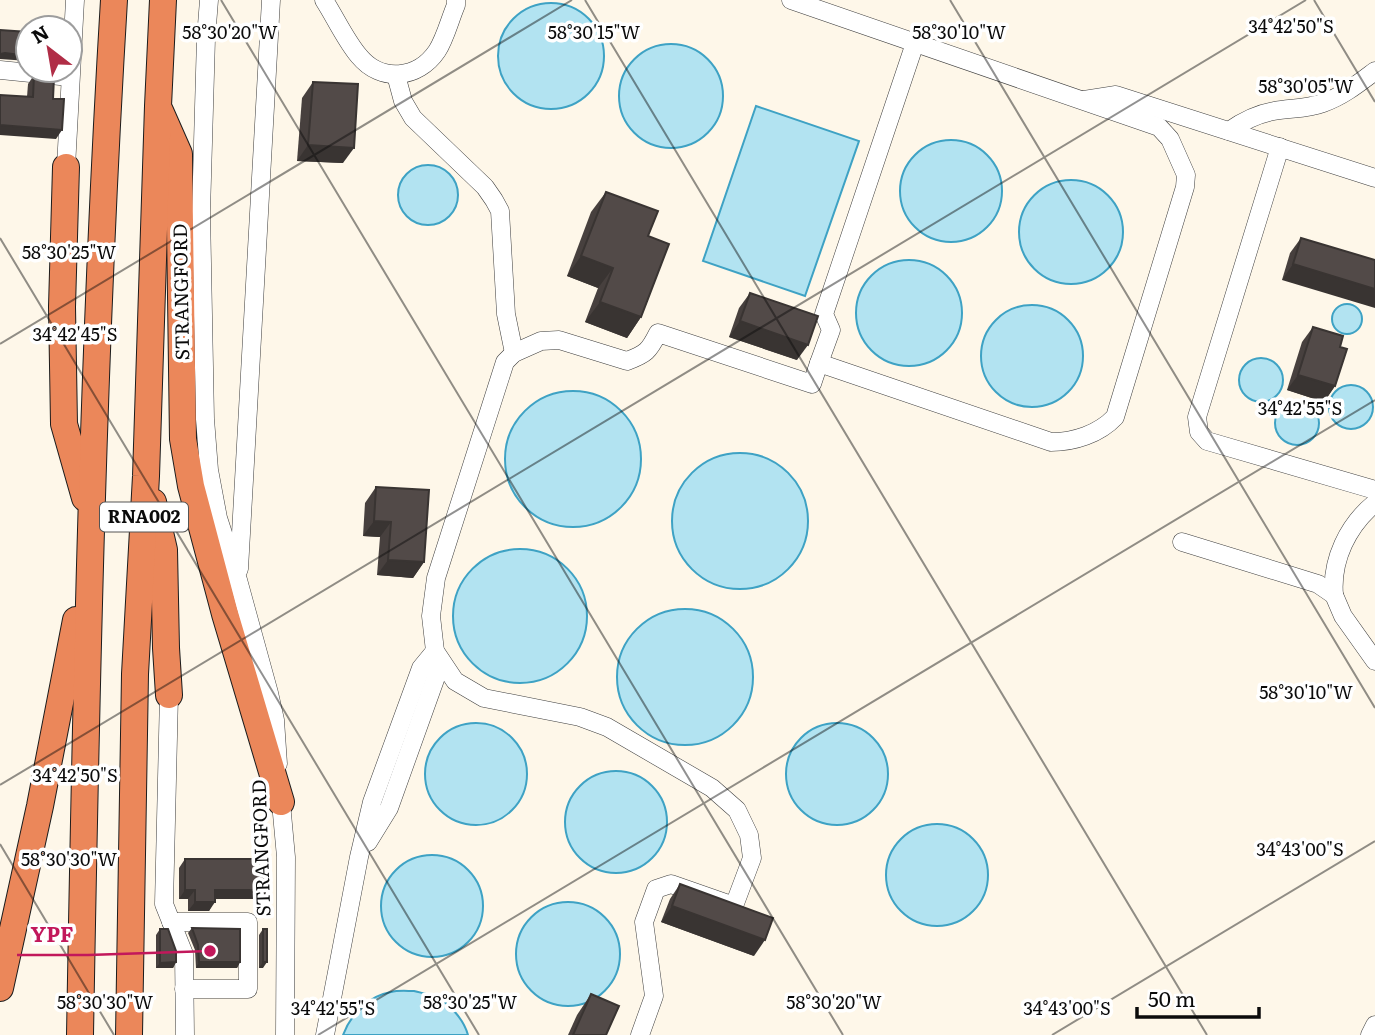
<svg xmlns="http://www.w3.org/2000/svg" width="1375" height="1035" font-family="Literata,serif">
<rect width="100%" height="100%" fill="#fef7e9"/>
<g fill="#b2e3f1" stroke="#3ea2c4" stroke-width="2">
<circle cx="551" cy="56" r="53"/>
<circle cx="671" cy="96" r="52"/>
<polygon points="756,106 859,141 805,296 703,261"/>
<circle cx="951" cy="191" r="51"/>
<circle cx="428" cy="195" r="30"/>
<circle cx="1071" cy="232" r="52"/>
<circle cx="909" cy="313" r="53"/>
<circle cx="1347" cy="319" r="15"/>
<circle cx="1032" cy="356" r="51"/>
<circle cx="1261" cy="380" r="22"/>
<circle cx="1351" cy="407" r="22"/>
<circle cx="573" cy="459" r="68"/>
<circle cx="1297" cy="423" r="22"/>
<circle cx="740" cy="521" r="68"/>
<circle cx="520" cy="616" r="67"/>
<circle cx="685" cy="677" r="68"/>
<circle cx="476" cy="774" r="51"/>
<circle cx="837" cy="774" r="51"/>
<circle cx="616" cy="822" r="51"/>
<circle cx="937" cy="875" r="51"/>
<circle cx="432" cy="906" r="51"/>
<circle cx="568" cy="954" r="52"/>
<path d="M414,991C421,993 429,994 436,997C450,1004 464,1020 468,1035H343C351,1014 368,996 391,992C398,990 407,991 414,991Z"/>
</g>
<g fill="none" stroke-linecap="round" stroke-linejoin="round">
<g stroke="#3e3e3e" stroke-width="19">
<g id="minor">
<polyline points="209,0 206,38 201,212 205,419 209,470 218,518 238,580 269,693 275,720 278,764"/>
<path d="M324,0C335,17 346,41 359,56C381,83 418,79 437,51C445,39 450,19 456,5V0"/>
<polyline points="0,70 70,77"/>
<polyline points="396,75 403,101 413,118 485,187 494,200 500,211 506,314 514,353"/>
<polyline points="1084,100 1116,95 1375,178"/>
<path d="M1229,131C1243,121 1257,114 1274,111C1291,108 1307,109 1323,103C1343,96 1359,83 1375,71"/>
<polyline points="1280,147 1197,417 1199,432 1207,441 1375,490"/>
<polyline points="66,167 75,0"/>
<polyline points="819,363 831,330 824,314 915,43"/>
<polyline points="1182,542 1318,584 1334,595 1343,616 1375,661"/>
<polyline points="239,569 271,0"/>
<path d="M1334,595C1331,560 1348,525 1375,503"/>
<polyline points="169,695 164,904 184,954 185,1035"/>
<polyline points="280,792 286,857 285,1035"/>
<polyline points="368,842 389,808 437,674 435,654"/>
<polyline points="171,922 248,922 248,989 184,989"/>
<polyline points="325,1035 359,857 372,802 421,668 435,651"/>
<path d="M640,1035L654,996L644,922L656,889L671,884L734,906L752,858L749,835L737,810L712,788L607,727L580,717L484,698L455,681L435,651L431,616L436,578L505,362L514,353L541,341L559,340L627,361C646,354 649,351 658,333L812,384L819,363L1051,442C1074,442 1099,434 1115,417L1185,187L1186,175L1170,139L1159,127L791,0"/>
<polyline points="1370,1035 1375,1025"/>
</g>
</g>
<g stroke="#1c1c1c" stroke-width="28">
<g id="highway">
<polyline points="160,111 179,154 183,439 191,486 225,614 281,802"/>
<polyline points="66,167 62,307 64,424 85,498"/>
<polyline points="153,502 164,550 166,648 169,695"/>
<polyline points="0,988 40,806 76,620"/>
<path d="M80,1035C86,690 93,345 114,0"/>
<polyline points="129,1035 135,674 146,476 158,106 163,0"/>
</g>
</g>
<use href="#minor" stroke="#fff" stroke-width="18"/>
<use href="#highway" stroke="#eb875a" stroke-width="26"/>
</g>
<g fill="#47403e">
<polygon points="34,75 53,99 56,139 27,97 28,84"/>
<polygon points="313,82 343,163 297,161 302,98"/>
<polygon points="606,192 648,236 641,317 627,338 585,322 598,288 567,276 591,212"/>
<polygon points="1301,238 1375,260 1282,280 1290,253"/>
<polygon points="750,293 797,360 729,337 739,308"/>
<polygon points="1313,327 1340,347 1335,386 1324,402 1287,390 1302,342"/>
<polygon points="376,487 424,562 413,578 377,575 380,537 363,536 365,503"/>
<polygon points="185,859 264,899 215,899 209,911 188,911 188,899 179,899 179,868"/>
<polygon points="680,884 754,956 661,922 670,899"/>
<polygon points="192,928 212,930 240,962 237,968 196,968 195,950 188,933"/>
<polygon points="160,929 176,962 173,968 156,968 156,935"/>
<polygon points="263,929 263,968 259,968 259,935"/>
<polygon points="591,994 606,1035 568,1035 577,1015"/>
</g>
<g fill="#393432">
<polygon points="5,53 28,56 28,61 0,59 0,54"/>
<polygon points="0,125 62,130 56,139 0,135"/>
<polygon points="308,145 354,148 343,163 297,161"/>
<polygon points="581,256 613,268 598,288 567,276"/>
<polygon points="1293,264 1375,289 1375,308 1282,280"/>
<polygon points="600,302 641,317 627,338 585,322"/>
<polygon points="740,321 808,345 797,360 729,337"/>
<polygon points="1298,375 1335,386 1324,402 1287,390"/>
<polygon points="374,521 391,522 380,537 363,536"/>
<polygon points="388,560 424,562 413,578 377,575"/>
<polygon points="185,890 195,890 188,899 179,899"/>
<polygon points="215,890 270,890 264,899 209,899"/>
<polygon points="195,902 215,902 209,911 188,911"/>
<polygon points="672,906 765,940 754,956 661,922"/>
<polygon points="176,962 173,968 156,968 160,963"/>
<polygon points="199,962 240,962 237,968 196,968"/>
<polygon points="263,962 267,962 263,968 259,968"/>
</g>
<g fill="#524a48" stroke="#393432" stroke-width="2">
<polygon points="0,30 28,32 28,56 5,53 0,54"/>
<polygon points="34,75 54,77 53,99 64,99 62,130 0,125 0,95 33,97"/>
<polygon points="313,82 358,84 354,148 308,145"/>
<polygon points="606,192 658,211 648,236 669,244 641,317 600,302 613,268 581,256"/>
<polygon points="1301,238 1375,260 1375,289 1293,264"/>
<polygon points="750,293 818,316 808,345 740,321"/>
<polygon points="1313,327 1343,336 1340,347 1347,349 1335,386 1298,375"/>
<polygon points="376,487 429,490 424,562 388,560 391,522 374,521"/>
<polygon points="185,859 270,859 270,890 215,890 215,902 195,902 195,890 185,890"/>
<polygon points="680,884 773,918 765,940 672,906"/>
<polygon points="192,928 240,929 240,962 199,962 198,945"/>
<polygon points="160,929 168,929 176,951 176,962 160,963"/>
<rect x="263" y="929" width="4" height="33"/>
<polygon points="591,994 619,1006 606,1035 573,1035"/>
</g>
<path fill="none" stroke="#0b0b0b" stroke-width="2" stroke-opacity="0.45" d="M221,0L843,1035M585,0L1207,1035M950,0L1375,708M1314,0L1375,102M0,238L479,1035M0,344L572,0M0,785L1306,0M0,844L114,1035M318,1035L1375,400M1052,1035L1375,841"/>
<g text-anchor="middle" stroke-width="7" stroke-linejoin="round" paint-order="stroke">
<rect fill="#fff" stroke="#545454" stroke-width="2" x="100" y="502.5" width="88" height="29" rx="5"/>
<g font-size="18" font-weight="bold" fill="#0b0b0b">
<text x="144" y="523">RNA002</text>
</g>
<g font-size="19" fill="#0b0b0b" stroke="#fff">
<text transform="translate(181 292) rotate(-91)" y="7">STRANGFORD</text>
<text transform="translate(261 848) rotate(-92)" y="7">STRANGFORD</text>
</g>
</g>
<g font-size="18" text-anchor="middle" fill="#0b0b0b" stroke="#fff" stroke-width="7" stroke-linejoin="round" paint-order="stroke">
<text x="1291" y="33">34°42'50"S</text>
<text x="230" y="39">58°30'20"W</text>
<text x="594" y="39">58°30'15"W</text>
<text x="959" y="39">58°30'10"W</text>
<text x="1306" y="93">58°30'05"W</text>
<text x="69" y="259">58°30'25"W</text>
<text x="75" y="341">34°42'45"S</text>
<text x="1300" y="415">34°42'55"S</text>
<text x="1306" y="699">58°30'10"W</text>
<text x="75" y="782">34°42'50"S</text>
<text x="1300" y="856">34°43'00"S</text>
<text x="69" y="866">58°30'30"W</text>
<text x="105" y="1009">58°30'30"W</text>
<text x="470" y="1009">58°30'25"W</text>
<text x="834" y="1009">58°30'20"W</text>
<text x="333" y="1015">34°42'55"S</text>
<text x="1067" y="1015">34°43'00"S</text>
</g>
<path fill="none" stroke="#c2185b" stroke-width="2.5" d="M210 951L88 955H17"/>
<circle fill="#c2185b" stroke="#fff" stroke-width="2.5" cx="210" cy="951" r="7"/>
<g font-size="21" text-anchor="middle" font-weight="bold" fill="#c2185b" stroke="#fff" stroke-width="7" stroke-linejoin="round" paint-order="stroke">
<text x="52" y="942">YPF</text>
</g>
<g transform="translate(49 49) rotate(329)"><circle r="33" fill="#ffffff" stroke="#9d9d9d" stroke-width="2"/>
<path d="M0-5L12 26L0 18L-12 26Z" fill="#b02d46"/>
<text y="-10" font-size="19" font-weight="bold" text-anchor="middle" fill="#0b0b0b">N</text>
</g>
<path d="M1137 1007v10h122v-10" fill="none" stroke="#0b0b0b" stroke-width="3.5"/>
<text x="1148" y="1007" font-size="21" fill="#0b0b0b" stroke="#ffffff" stroke-width="5" paint-order="stroke">50 m</text>
</svg>
